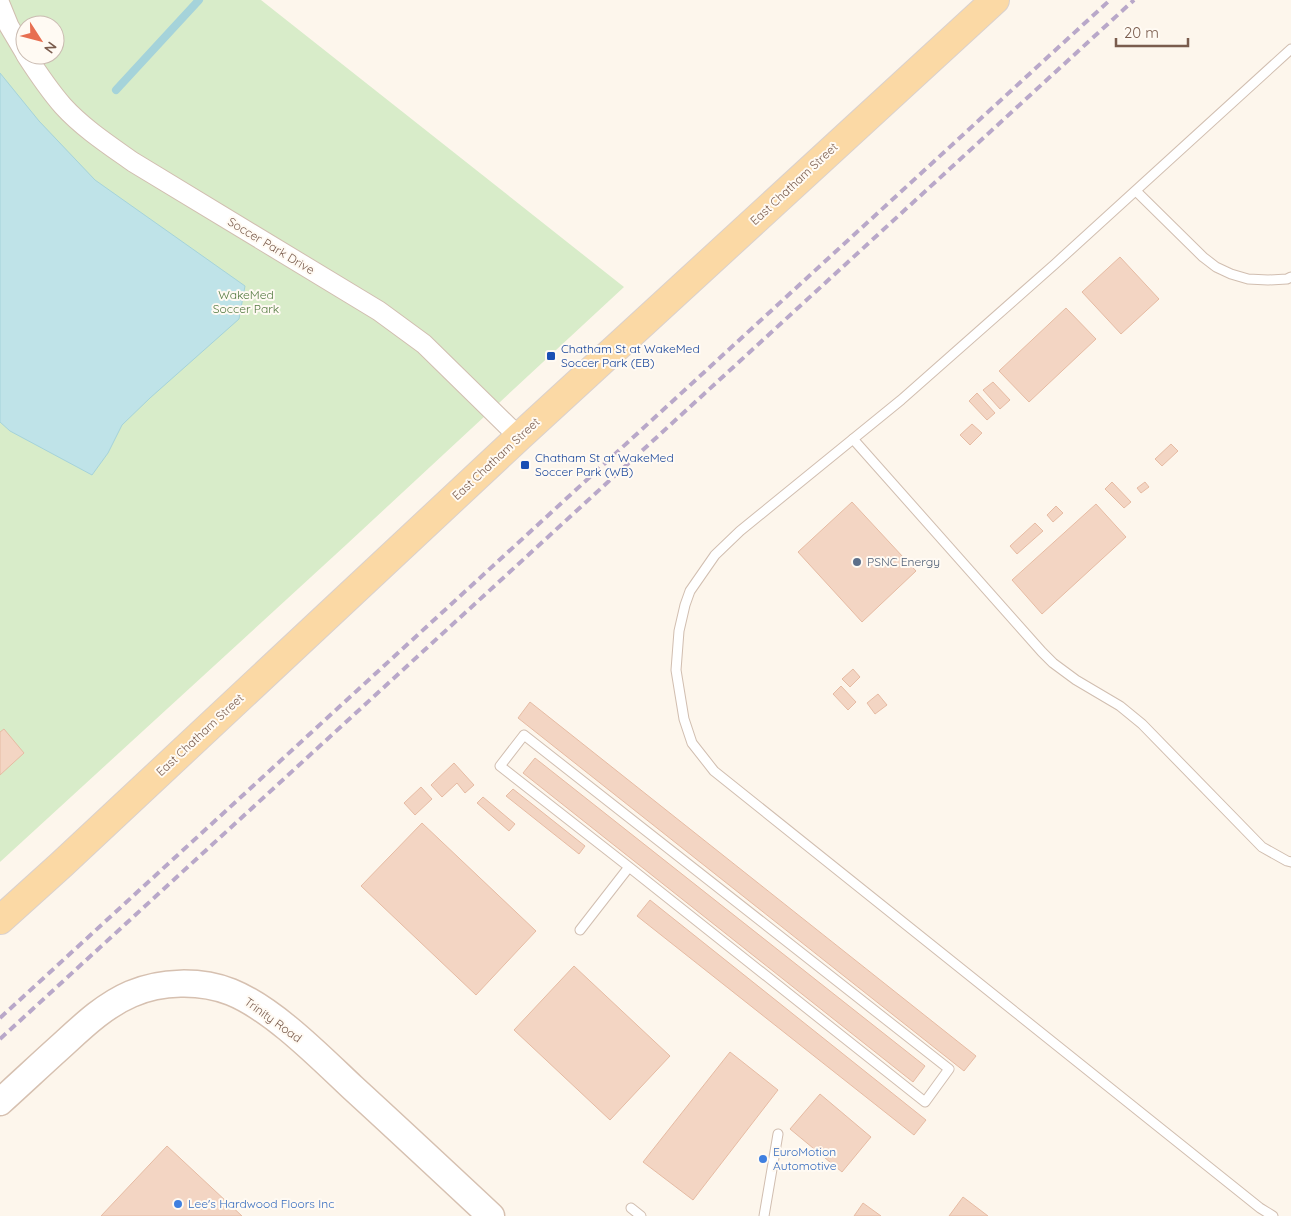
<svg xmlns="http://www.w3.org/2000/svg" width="1291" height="1216" font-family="Quicksand,sans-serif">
<rect width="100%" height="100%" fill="#fdf6ec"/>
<path fill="#d8ecc9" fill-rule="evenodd" d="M0,0H261L624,287L347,544L0,862ZM25,25H55V55H25Z"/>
<polygon fill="#bfe3e8" stroke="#a5d3da" points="0,73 39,121 95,180 245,286 239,319 150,398 122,425 108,453 92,475 10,431 0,422"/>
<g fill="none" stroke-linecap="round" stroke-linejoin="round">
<polyline stroke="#a5d3da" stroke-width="8" points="116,90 199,0"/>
</g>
<g fill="#f3d5c3" stroke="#e6bba3">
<polygon points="1120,257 1159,299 1121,334 1082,292"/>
<polygon points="1066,308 1096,339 1029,402 999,371"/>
<polygon points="993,382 1010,400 1000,409 983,390"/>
<polygon points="977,393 995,413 987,420 969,401"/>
<polygon points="972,424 982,433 970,445 960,435"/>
<polygon points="1171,444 1178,451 1162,466 1155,459"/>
<polygon points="1112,482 1131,502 1124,508 1105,489"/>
<polygon points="1145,482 1149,487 1141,493 1137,488"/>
<polygon points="852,502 916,571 862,622 798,552"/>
<polygon points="1096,504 1126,537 1042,614 1012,580"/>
<polygon points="1056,506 1063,513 1053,522 1047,515"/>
<polygon points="1035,523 1043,531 1017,554 1010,546"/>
<polygon points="853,669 860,677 850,687 842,679"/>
<polygon points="841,686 856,702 848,710 833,694"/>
<polygon points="878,694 887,705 875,714 867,703"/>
<polygon points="530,702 976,1056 964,1071 518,718"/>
<polygon points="4,729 24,753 0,775 0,732"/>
<polygon points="535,758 925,1066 913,1082 523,773"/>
<polygon points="454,763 474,785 465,793 457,783 442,797 431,785"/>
<polygon points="421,787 432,799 415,815 404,803"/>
<polygon points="513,789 585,846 579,854 506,796"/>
<polygon points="483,797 515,824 509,831 477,803"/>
<polygon points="422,823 536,931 476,995 361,886"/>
<polygon points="650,900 926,1120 914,1135 637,916"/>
<polygon points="574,966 670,1056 610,1120 514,1030"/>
<polygon points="730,1052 778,1090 693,1200 643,1162"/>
<polygon points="820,1094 871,1137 842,1172 790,1129"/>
<polygon points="167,1146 242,1216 101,1216"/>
<polygon points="963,1197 988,1216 949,1216"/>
<polygon points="863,1203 881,1216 854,1216"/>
</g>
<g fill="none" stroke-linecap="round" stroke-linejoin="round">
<g stroke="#d1beb0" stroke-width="11">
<g id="service">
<polyline points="1136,191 1203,257 1216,267 1231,274 1248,279 1268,280 1287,279 1291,277"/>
<polyline points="853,439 1042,652 1053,663 1076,680 1120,706 1142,724 1262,847 1287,861 1291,862"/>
<polyline points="580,930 629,867 925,1102 949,1069 524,735 500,766 629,867"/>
<polyline points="631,1208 641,1216"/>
<polyline points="764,1216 778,1134"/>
<polyline points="1273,1216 1260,1208 714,771 692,743 684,719 676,670 679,631 685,605 690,591 715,555 740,531 901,400 1055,264 1291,49"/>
</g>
</g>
<g stroke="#d1beb0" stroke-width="21">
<g id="minor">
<polyline points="0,4 9,26 25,53"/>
<path d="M26,55C37,72 49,90 63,106C83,128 109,145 133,162L379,311L424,344L519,437"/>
</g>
</g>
<g stroke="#d6c0b0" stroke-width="29">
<path id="secondary" d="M0,1102C20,1084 39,1066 59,1048C81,1028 103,1006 131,994C161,981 200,980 231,992C273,1009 319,1056 352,1087C399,1130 445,1173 491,1216"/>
</g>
<g stroke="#dad1cd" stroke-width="30">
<polyline id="primary" points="0,920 61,865 519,437 995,0"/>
</g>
<use href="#service" stroke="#fff" stroke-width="9"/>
<use href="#minor" stroke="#fff" stroke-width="19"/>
<use href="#secondary" stroke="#fff" stroke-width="26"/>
<use href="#primary" stroke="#fbd9a5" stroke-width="28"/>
<g stroke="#b9a8c9" stroke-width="4" stroke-dasharray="8 5" stroke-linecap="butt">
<polyline points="0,1018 1110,0"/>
<polyline points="0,1039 1134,0"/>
</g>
</g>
<g fill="#1a4fb4" stroke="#fffaf3" stroke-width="2">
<rect x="546" y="351" width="10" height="10" rx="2.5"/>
<rect x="520" y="460" width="10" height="10" rx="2.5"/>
</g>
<circle fill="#5c6f8a" stroke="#fffaf3" stroke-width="2" cx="857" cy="562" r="5"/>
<g fill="#3f7fe0" stroke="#fffaf3" stroke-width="2">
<circle cx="763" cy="1159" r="5"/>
<circle cx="178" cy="1204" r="5"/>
</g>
<g text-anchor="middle" stroke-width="4" stroke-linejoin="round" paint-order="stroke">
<g font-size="12" fill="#7a5c4d" stroke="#fffaf3">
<text transform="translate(794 184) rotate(-43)" y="4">East Chatham Street</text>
<text transform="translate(271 246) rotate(31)" y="4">Soccer Park Drive</text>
<text transform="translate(496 459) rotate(-43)" y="4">East Chatham Street</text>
<text transform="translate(200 735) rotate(-43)" y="4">East Chatham Street</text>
<text transform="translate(273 1020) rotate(36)" y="4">Trinity Road</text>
</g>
<g font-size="12" fill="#537a41" stroke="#fffaf3">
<text x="246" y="299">WakeMed<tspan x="246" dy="14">Soccer Park</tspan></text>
</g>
<g font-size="12" fill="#164399" stroke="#fffaf3" text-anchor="start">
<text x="561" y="353">Chatham St at WakeMed<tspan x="561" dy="14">Soccer Park (EB)</tspan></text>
<text x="535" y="462">Chatham St at WakeMed<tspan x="535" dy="14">Soccer Park (WB)</tspan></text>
</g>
<g font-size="12" fill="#4e5e75" stroke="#fffaf3" text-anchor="start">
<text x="867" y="566">PSNC Energy</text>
</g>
<g font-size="12" fill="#366cbe" stroke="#fffaf3" text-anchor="start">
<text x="773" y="1156">EuroMotion<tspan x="773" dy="14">Automotive</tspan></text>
<text x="188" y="1208">Lee's Hardwood Floors Inc</text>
</g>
</g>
<g transform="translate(40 40) rotate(126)"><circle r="24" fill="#fffaf3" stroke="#cabbb1"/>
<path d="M0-4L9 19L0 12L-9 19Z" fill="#e76f51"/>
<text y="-8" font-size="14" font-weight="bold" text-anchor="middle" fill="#7a5c4d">N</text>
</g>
<path d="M1116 38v8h72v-8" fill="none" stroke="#7a5c4d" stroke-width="2.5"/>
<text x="1124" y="38" font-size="15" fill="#7a5c4d" stroke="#fffaf3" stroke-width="4" paint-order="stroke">20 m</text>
</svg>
